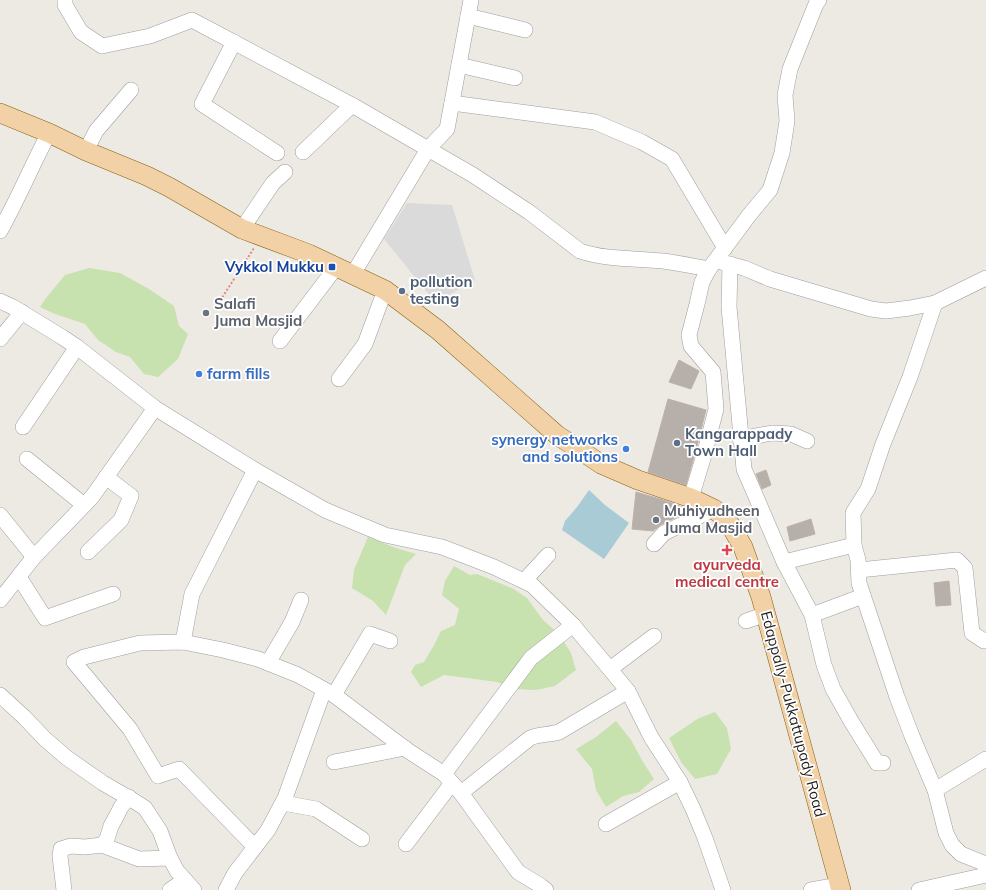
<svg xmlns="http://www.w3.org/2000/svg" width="986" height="890" font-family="Mulish,sans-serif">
<rect width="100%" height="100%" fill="#edeae4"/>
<polygon fill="#dbdada" points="407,203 452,205 475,280 436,303 384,239"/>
<g fill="#c7e2af">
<polygon points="89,268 120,273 149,289 174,306 179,326 188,334 178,359 158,377 144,374 130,357 116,352 98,340 85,324 55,314 40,307 46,298 65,275"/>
<polygon points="368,537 396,548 416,554 405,565 386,615 373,601 352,588 354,570"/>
<polygon points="454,566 470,575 477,574 512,588 527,598 543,620 559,634 571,653 576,670 555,686 536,690 514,689 497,682 444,675 421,687 411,672 415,665 424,662 434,645 441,631 455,625 459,609 442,595 445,581"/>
<polygon points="715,712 727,728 731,749 717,774 695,779 681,762 669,738 699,718"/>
<polygon points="616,721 631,740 643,762 654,779 639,792 623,796 606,807 596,790 592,769 576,749 596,737"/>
</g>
<polygon fill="#a9cbd6" points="589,490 605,505 629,523 604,559 562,530 565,521 577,507"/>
<g fill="#b6afaa" stroke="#bdb2a8">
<polygon points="679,360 699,371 691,389 669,382"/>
<polygon points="668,399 706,410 696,450 686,485 648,472"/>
<polygon points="766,470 771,485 762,489 756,474"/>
<polygon points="636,492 660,499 691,510 660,525 653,531 632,529"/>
<polygon points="811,519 815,534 790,541 787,527"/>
<polygon points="949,581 951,605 936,606 934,583"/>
</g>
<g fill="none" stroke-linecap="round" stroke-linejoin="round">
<g stroke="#9e9e9e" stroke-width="16">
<g id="minor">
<path d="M65,0V5L81,32L102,46L150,36L192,20L352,105L428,149L473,175L529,212L580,251C606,260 635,258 663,261C678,263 693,266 709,269"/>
<polyline points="468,16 525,30"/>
<polyline points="234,42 202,104 277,153"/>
<polyline points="459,65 515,78"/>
<polyline points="452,103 595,122 642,142 672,159 725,248"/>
<polyline points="86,151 96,131 131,90"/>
<polyline points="303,152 352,105"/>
<polyline points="242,229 273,183 285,172"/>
<path d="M0,231C18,199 32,165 49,133"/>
<polyline points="721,262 744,268 770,279 871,309 886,311 910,308 935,303 986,278"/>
<polyline points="730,264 729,307 744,469 784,562 812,615 824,665 833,689 851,721 877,763 883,763"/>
<polyline points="353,274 428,149 447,129 471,0"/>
<polyline points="0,301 13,307 62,337 77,347 155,408 255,470 325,510 385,535 442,547 494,567 532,585 573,625 628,691 651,737 680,782 693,809 705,838 723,890"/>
<polyline points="935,303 910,377 883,444 868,489 853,513 854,545 858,560 859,583 897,697 912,736 935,790 946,833 952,845 961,854 986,864"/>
<polyline points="0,339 22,312"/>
<polyline points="280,341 337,266"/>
<polyline points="339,379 365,344 385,290"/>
<polyline points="23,427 77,347"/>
<polyline points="740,439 772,433 791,434 807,441"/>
<polyline points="27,459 84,505"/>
<polyline points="691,498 705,452 716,409 713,372 691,346 689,335 697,304 702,282 709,269 750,214 770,190 782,153 787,121 785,95 790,69 816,4 819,0"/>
<polyline points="0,515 34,557"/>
<polyline points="654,544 664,533 714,509"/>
<polyline points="88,552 121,520 131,496 106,477"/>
<polyline points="784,562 854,545"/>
<polyline points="859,570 957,560 965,568 972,633 984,641 986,640"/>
<polyline points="19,577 45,618 113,594"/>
<polyline points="524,581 548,555"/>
<polyline points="0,600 34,557 92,497 155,408"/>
<polyline points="812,615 863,596"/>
<polyline points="746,621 766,614"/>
<polyline points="183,642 192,594 255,470"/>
<polyline points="268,663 292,622 301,600"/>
<polyline points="610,669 654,636"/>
<polyline points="0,695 24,717 45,739 67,758 103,783 134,801 145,808 160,831 170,858 177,871 194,890"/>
<polyline points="334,695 370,634 390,641"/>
<polyline points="334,762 405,748"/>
<polyline points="444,774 531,658 573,625"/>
<polyline points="935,790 986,759"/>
<path d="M461,793L530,738C539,734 549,735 559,732L628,691"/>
<polyline points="283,803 316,809 362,839"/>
<polyline points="606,824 680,782"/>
<polyline points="406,844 452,783"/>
<polyline points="102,845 139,859 170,858"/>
<polyline points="255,847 179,769 158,776 130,729 74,662 84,657 140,643 183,642 223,650 258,659 298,675 334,695 407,750 444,774 461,793 518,872 541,886 546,890"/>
<polyline points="64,890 60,856 61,849 71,846 85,847 102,845 107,839 111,826 116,817 121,807 129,797"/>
<polyline points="170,890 185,880"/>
<polyline points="226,890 235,873 268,830 285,798 324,690"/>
<polyline points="811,890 839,885"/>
<polyline points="919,890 986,875"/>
</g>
</g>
<g stroke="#856011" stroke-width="20">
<polyline id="major" points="0,113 49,133 86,151 147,176 169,187 242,229 309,254 385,290 438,330 557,435 601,464 638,480 691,498 714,509 728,521 743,547 761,597 841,890"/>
</g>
<polyline stroke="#e98679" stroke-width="2" stroke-dasharray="2 2" stroke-linecap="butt" points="218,304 254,248"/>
<use href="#minor" stroke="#fff" stroke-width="15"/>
<use href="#major" stroke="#f1d1a5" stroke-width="19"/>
</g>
<rect fill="#1a4fb4" stroke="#fff" stroke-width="1.5" x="328" y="263" width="8" height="8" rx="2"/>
<g fill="#5c6f8a" stroke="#fff" stroke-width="1.5">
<circle cx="402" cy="291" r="4"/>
<circle cx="677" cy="443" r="4"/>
</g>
<g fill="#6b7280" stroke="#fff" stroke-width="1.5">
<circle cx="206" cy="313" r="4"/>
<circle cx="656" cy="520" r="4"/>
</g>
<g fill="#3f7fe0" stroke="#fff" stroke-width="1.5">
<circle cx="199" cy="374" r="4"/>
<circle cx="626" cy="449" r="4"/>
</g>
<path fill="#e0444e" stroke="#fff" stroke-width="1.5" d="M725 544h4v4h4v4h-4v4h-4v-4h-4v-4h4z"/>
<g text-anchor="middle" stroke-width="3.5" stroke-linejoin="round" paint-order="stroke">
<g font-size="15" font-weight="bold" fill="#164399" stroke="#fff" text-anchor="end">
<text x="324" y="272">Vykkol Mukku</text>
</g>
<g font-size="15" font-weight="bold" fill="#4e5e75" stroke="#fff" text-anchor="start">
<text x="410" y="287">pollution<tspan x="410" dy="17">testing</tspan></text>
<text x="685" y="439">Kangarappady<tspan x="685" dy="17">Town Hall</tspan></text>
</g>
<g font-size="15" font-weight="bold" fill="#5b616d" stroke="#fff" text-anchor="start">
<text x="214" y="309">Salafi<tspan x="214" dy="17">Juma Masjid</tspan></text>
<text x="664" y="516">Muhiyudheen<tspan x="664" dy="17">Juma Masjid</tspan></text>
</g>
<g font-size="15" font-weight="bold" fill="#366cbe" stroke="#fff" text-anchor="start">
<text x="207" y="379">farm fills</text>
<text x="618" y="445" text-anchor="end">synergy networks<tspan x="618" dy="17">and solutions</tspan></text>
</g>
<g font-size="15" font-weight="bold" fill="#be3a42" stroke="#fff">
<text x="727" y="570">ayurveda<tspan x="727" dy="17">medical centre</tspan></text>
</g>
<g font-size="15" fill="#1d1d1d" stroke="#fff">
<text transform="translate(793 714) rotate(75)" y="5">Edappally-Pukkattupady Road</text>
</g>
</g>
</svg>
